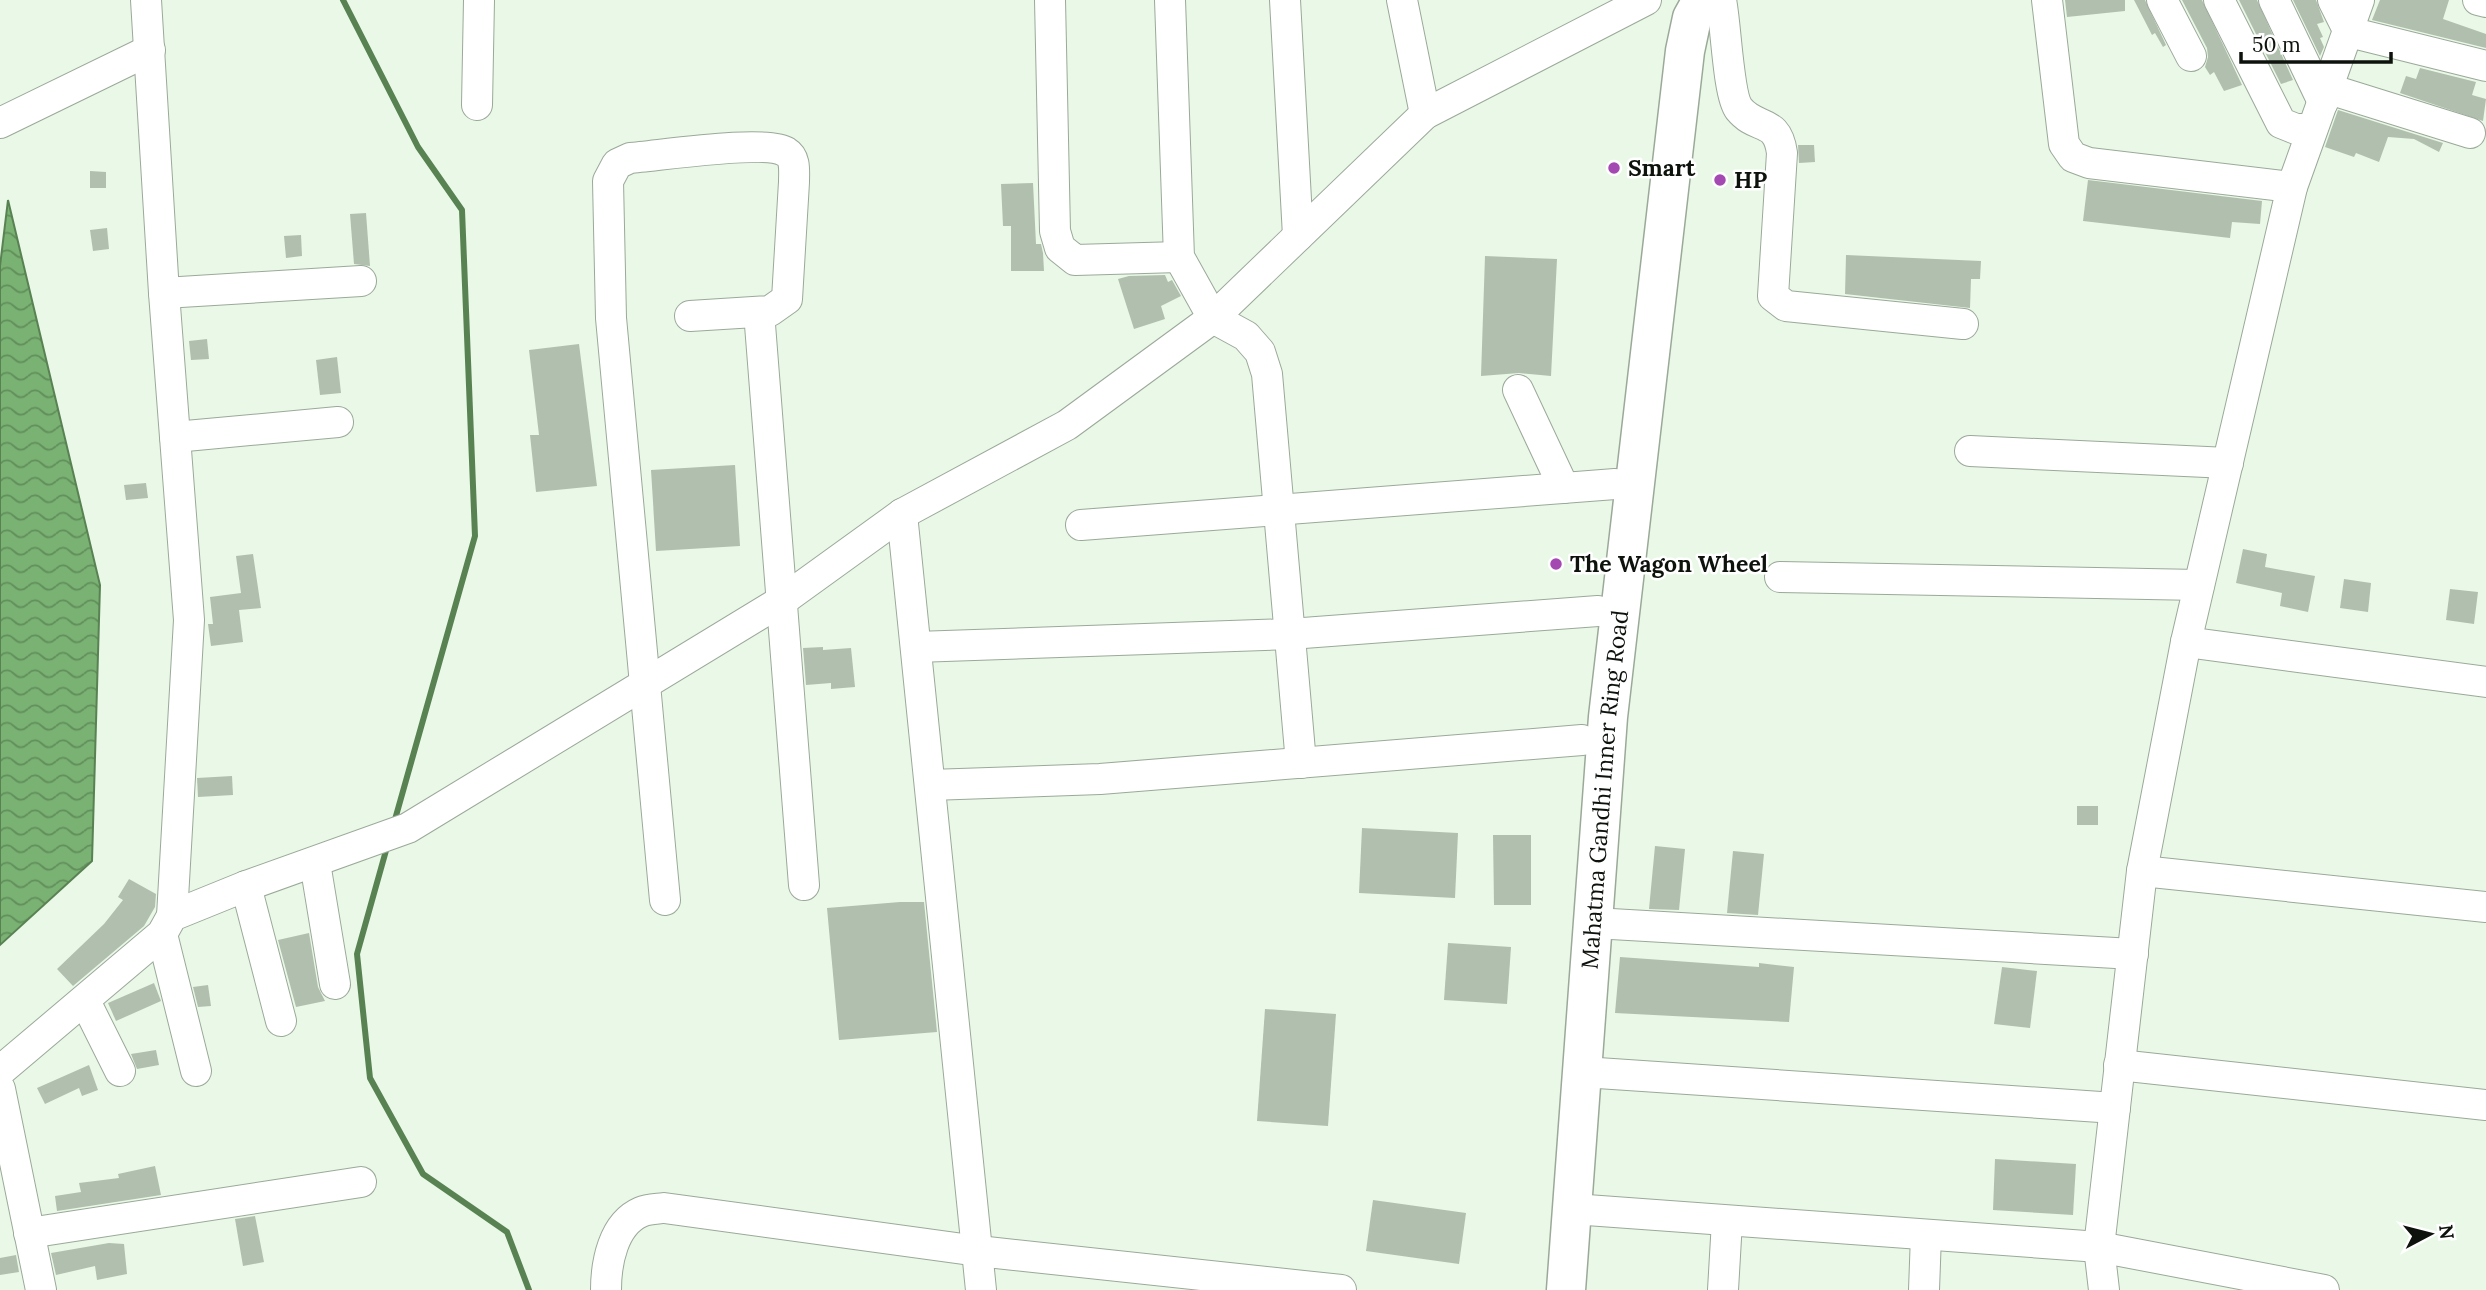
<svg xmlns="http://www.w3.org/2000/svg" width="2486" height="1290" font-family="Lora,serif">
<defs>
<pattern id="water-waves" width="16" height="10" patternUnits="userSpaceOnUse" patternTransform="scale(1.75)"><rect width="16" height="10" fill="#79b272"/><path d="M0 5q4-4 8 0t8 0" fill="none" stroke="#628f5c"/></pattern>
</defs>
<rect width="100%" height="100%" fill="#e9f8e7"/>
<polygon fill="url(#water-waves)" stroke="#598253" stroke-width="2" points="8,200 100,585 92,861 0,945 0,266"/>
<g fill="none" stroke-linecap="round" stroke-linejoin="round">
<g stroke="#598253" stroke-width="6">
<polyline points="343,0 418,147 462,210 475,536 394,823"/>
<polyline points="387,847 357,954 370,1078 423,1174 507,1232 529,1290"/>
</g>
</g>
<g fill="#b1bfaf">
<polygon points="2065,0 2125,0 2125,11 2067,17"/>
<polygon points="2134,0 2145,0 2166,45 2163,47 2155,33 2152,35"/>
<polygon points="2182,0 2202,0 2242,85 2224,91 2214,72 2210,75 2205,67 2208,57 2207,48"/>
<polygon points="2239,0 2257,0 2293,80 2281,84"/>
<polygon points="2293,0 2316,0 2324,22 2317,24 2323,37 2320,38 2324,47 2320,56"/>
<polygon points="2380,0 2449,0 2443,19 2486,34 2486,48 2372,20"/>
<polygon points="2420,68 2476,82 2472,95 2486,99 2483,121 2400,93 2406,76 2416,79"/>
<polygon points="2338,110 2443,143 2439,152 2414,139 2388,137 2379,162 2356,153 2354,157 2325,147"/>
<polygon points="1798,145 1814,145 1815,162 1799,163"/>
<polygon points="90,171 106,172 106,188 90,188"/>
<polygon points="2088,180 2262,201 2260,224 2232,222 2230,238 2083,221"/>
<polygon points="1033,183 1036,244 1041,244 1043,253 1044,271 1011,271 1011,226 1003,226 1001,184"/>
<polygon points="366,213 370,266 354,264 350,214"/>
<polygon points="107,228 109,249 93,251 90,230"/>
<polygon points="301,235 302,256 286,258 284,236"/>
<polygon points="1846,255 1981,261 1980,279 1971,279 1970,308 1845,294"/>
<polygon points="1485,256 1557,259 1551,376 1519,373 1481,376"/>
<polygon points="1165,275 1168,282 1172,280 1181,296 1161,306 1165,319 1134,329 1118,279 1129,276"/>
<polygon points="207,339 209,359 191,360 189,341"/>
<polygon points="579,344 597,486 536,492 530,435 539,435 529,350"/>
<polygon points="337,357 341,393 320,395 316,360"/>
<polygon points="735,465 740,546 656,551 651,470"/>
<polygon points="146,483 148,498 126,500 124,485"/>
<polygon points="2243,549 2267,554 2265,567 2315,576 2308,612 2280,606 2282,593 2236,583"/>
<polygon points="253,554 261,608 239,610 243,642 211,646 208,624 213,624 210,597 241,593 236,556"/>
<polygon points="2344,579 2371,583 2368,612 2340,608"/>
<polygon points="2450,589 2478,592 2474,624 2446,620"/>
<polygon points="823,647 823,650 851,648 855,687 831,689 831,683 806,685 803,648"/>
<polygon points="232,776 233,795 198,797 197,778"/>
<rect x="2077" y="806" width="21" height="19"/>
<polygon points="1362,828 1458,833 1455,898 1359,893"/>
<polygon points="1493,835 1531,835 1531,905 1494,905"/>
<polygon points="1655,846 1685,849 1679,910 1649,909"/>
<polygon points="1733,851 1764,854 1758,915 1727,913"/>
<polygon points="129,879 156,894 155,907 144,926 73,986 57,969 104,924 123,900 118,897"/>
<polygon points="900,902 924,902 937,1032 839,1040 827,908"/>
<polygon points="309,933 318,987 325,1001 296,1007 278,940"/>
<polygon points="1448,943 1511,947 1507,1004 1444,1000"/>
<polygon points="1620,957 1759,967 1759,963 1794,967 1789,1022 1615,1013"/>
<polygon points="2002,967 2037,971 2030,1028 1994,1024"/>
<polygon points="154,983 161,1001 116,1021 108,1003"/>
<polygon points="208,985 211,1006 198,1007 193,987"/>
<polygon points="1265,1009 1336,1014 1328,1126 1257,1121"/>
<polygon points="156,1050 159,1065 137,1069 131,1054"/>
<polygon points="89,1065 98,1090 82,1096 79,1088 45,1104 37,1088"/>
<polygon points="1995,1159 2076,1164 2073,1215 1993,1210"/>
<polygon points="155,1166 161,1195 57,1211 55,1196 81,1192 79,1183 119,1178 118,1174"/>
<polygon points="1373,1200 1466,1213 1459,1264 1366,1251"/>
<polygon points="255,1216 264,1262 243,1266 235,1219"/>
<polygon points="109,1243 124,1244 127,1274 97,1280 95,1266 56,1275 51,1253"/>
<polygon points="16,1255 19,1272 0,1275 0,1258"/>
</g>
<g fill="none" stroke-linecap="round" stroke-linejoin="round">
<g stroke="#9ba999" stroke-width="32">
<g id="minor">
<polyline points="146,0 164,293 189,620 172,916"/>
<polyline points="1050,0 1055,231 1060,248 1075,260 1179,257"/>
<polyline points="1170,0 1179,257 1213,318 1246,336 1260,352 1267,374 1301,763"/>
<polyline points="1285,0 1298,236"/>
<polyline points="1402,0 1425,114"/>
<path d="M1721,0C1726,23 1728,95 1739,109C1757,131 1777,117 1782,153L1773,296L1786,306L1963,324"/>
<polyline points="2047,0 2064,144 2073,157 2089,163 2292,187"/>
<polyline points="2162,0 2191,56"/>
<polyline points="2219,0 2281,123 2296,129 2312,129"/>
<polyline points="2274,0 2323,102"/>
<polyline points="2333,0 2349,32 2486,66"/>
<polyline points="2478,0 2486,2"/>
<polyline points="2329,89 2470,133"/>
<polyline points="477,105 479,0"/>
<polyline points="0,123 150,50"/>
<polyline points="164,293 361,281"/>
<polyline points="759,312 804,885"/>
<polyline points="1518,390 1564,488"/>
<polyline points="175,437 338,422"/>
<polyline points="1970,451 2228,463"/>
<polyline points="902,514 981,1290"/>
<polyline points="1081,525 1615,484"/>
<polyline points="1780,577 2199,585"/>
<polyline points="2186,642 2486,682"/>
<polyline points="916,647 1290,634 1598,611"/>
<polyline points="930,785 1100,779 1582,740"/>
<polyline points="315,863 335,984"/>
<polyline points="2142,871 2486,907"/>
<polyline points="246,886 281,1021"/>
<path d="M665,900L611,318L608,181L617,164L630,158C658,156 767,139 786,152C796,158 794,171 794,182L787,299L770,311L690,316"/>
<polyline points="1594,923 2133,954"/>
<polyline points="162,934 196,1071"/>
<polyline points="85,1001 120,1071"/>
<polyline points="2119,1065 2486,1105"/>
<polyline points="0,1071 162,934 172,916 246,886 408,828 783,600 902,514 1067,425 1213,318 1425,114 1646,0"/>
<polyline points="1583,1072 2115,1108"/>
<polyline points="0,1089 41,1290"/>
<polyline points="1573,1209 2099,1247 2324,1290"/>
<polyline points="29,1233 361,1182"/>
<path d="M606,1290C606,1263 613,1224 641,1212C648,1209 657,1209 664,1208L978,1251L1341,1290"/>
<polyline points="1723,1290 1727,1221"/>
<polyline points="1924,1290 1926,1235"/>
<polyline points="2104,1290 2099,1247 2142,871 2186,642 2292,187 2359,0"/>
</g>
</g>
<g stroke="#9ba999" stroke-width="41">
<g id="major">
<path id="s1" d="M1566,1290L1608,717L1685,51L1692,18L1702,0"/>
</g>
</g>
<use href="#minor" stroke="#fff" stroke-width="30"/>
<use href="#major" stroke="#fff" stroke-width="38"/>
</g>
<g fill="#a448b2" stroke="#fff" stroke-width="2.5">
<circle cx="1614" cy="168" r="7"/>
<circle cx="1720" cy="180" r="7"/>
<circle cx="1556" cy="564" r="7"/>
</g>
<g text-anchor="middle" stroke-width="5" stroke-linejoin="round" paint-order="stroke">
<g font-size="23" font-weight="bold" fill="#0d120c" stroke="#fff" text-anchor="start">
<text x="1628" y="176">Smart</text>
<text x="1734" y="188">HP</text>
<text x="1570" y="572">The Wagon Wheel</text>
</g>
<g font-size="23" fill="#0d120c" stroke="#fff">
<text dy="8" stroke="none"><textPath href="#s1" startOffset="502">Mahatma Gandhi Inner Ring Road</textPath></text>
</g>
</g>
<g transform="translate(2430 1234) rotate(83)" stroke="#ffffff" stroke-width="5" paint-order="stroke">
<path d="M0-5L12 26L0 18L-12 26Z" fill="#0d120c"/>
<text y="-10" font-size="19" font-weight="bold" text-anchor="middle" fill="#0d120c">N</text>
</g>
<path d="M2241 52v10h150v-10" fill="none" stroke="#0d120c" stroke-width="3.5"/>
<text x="2252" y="52" font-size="21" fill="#0d120c" stroke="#ffffff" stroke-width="5" paint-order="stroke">50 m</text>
</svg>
